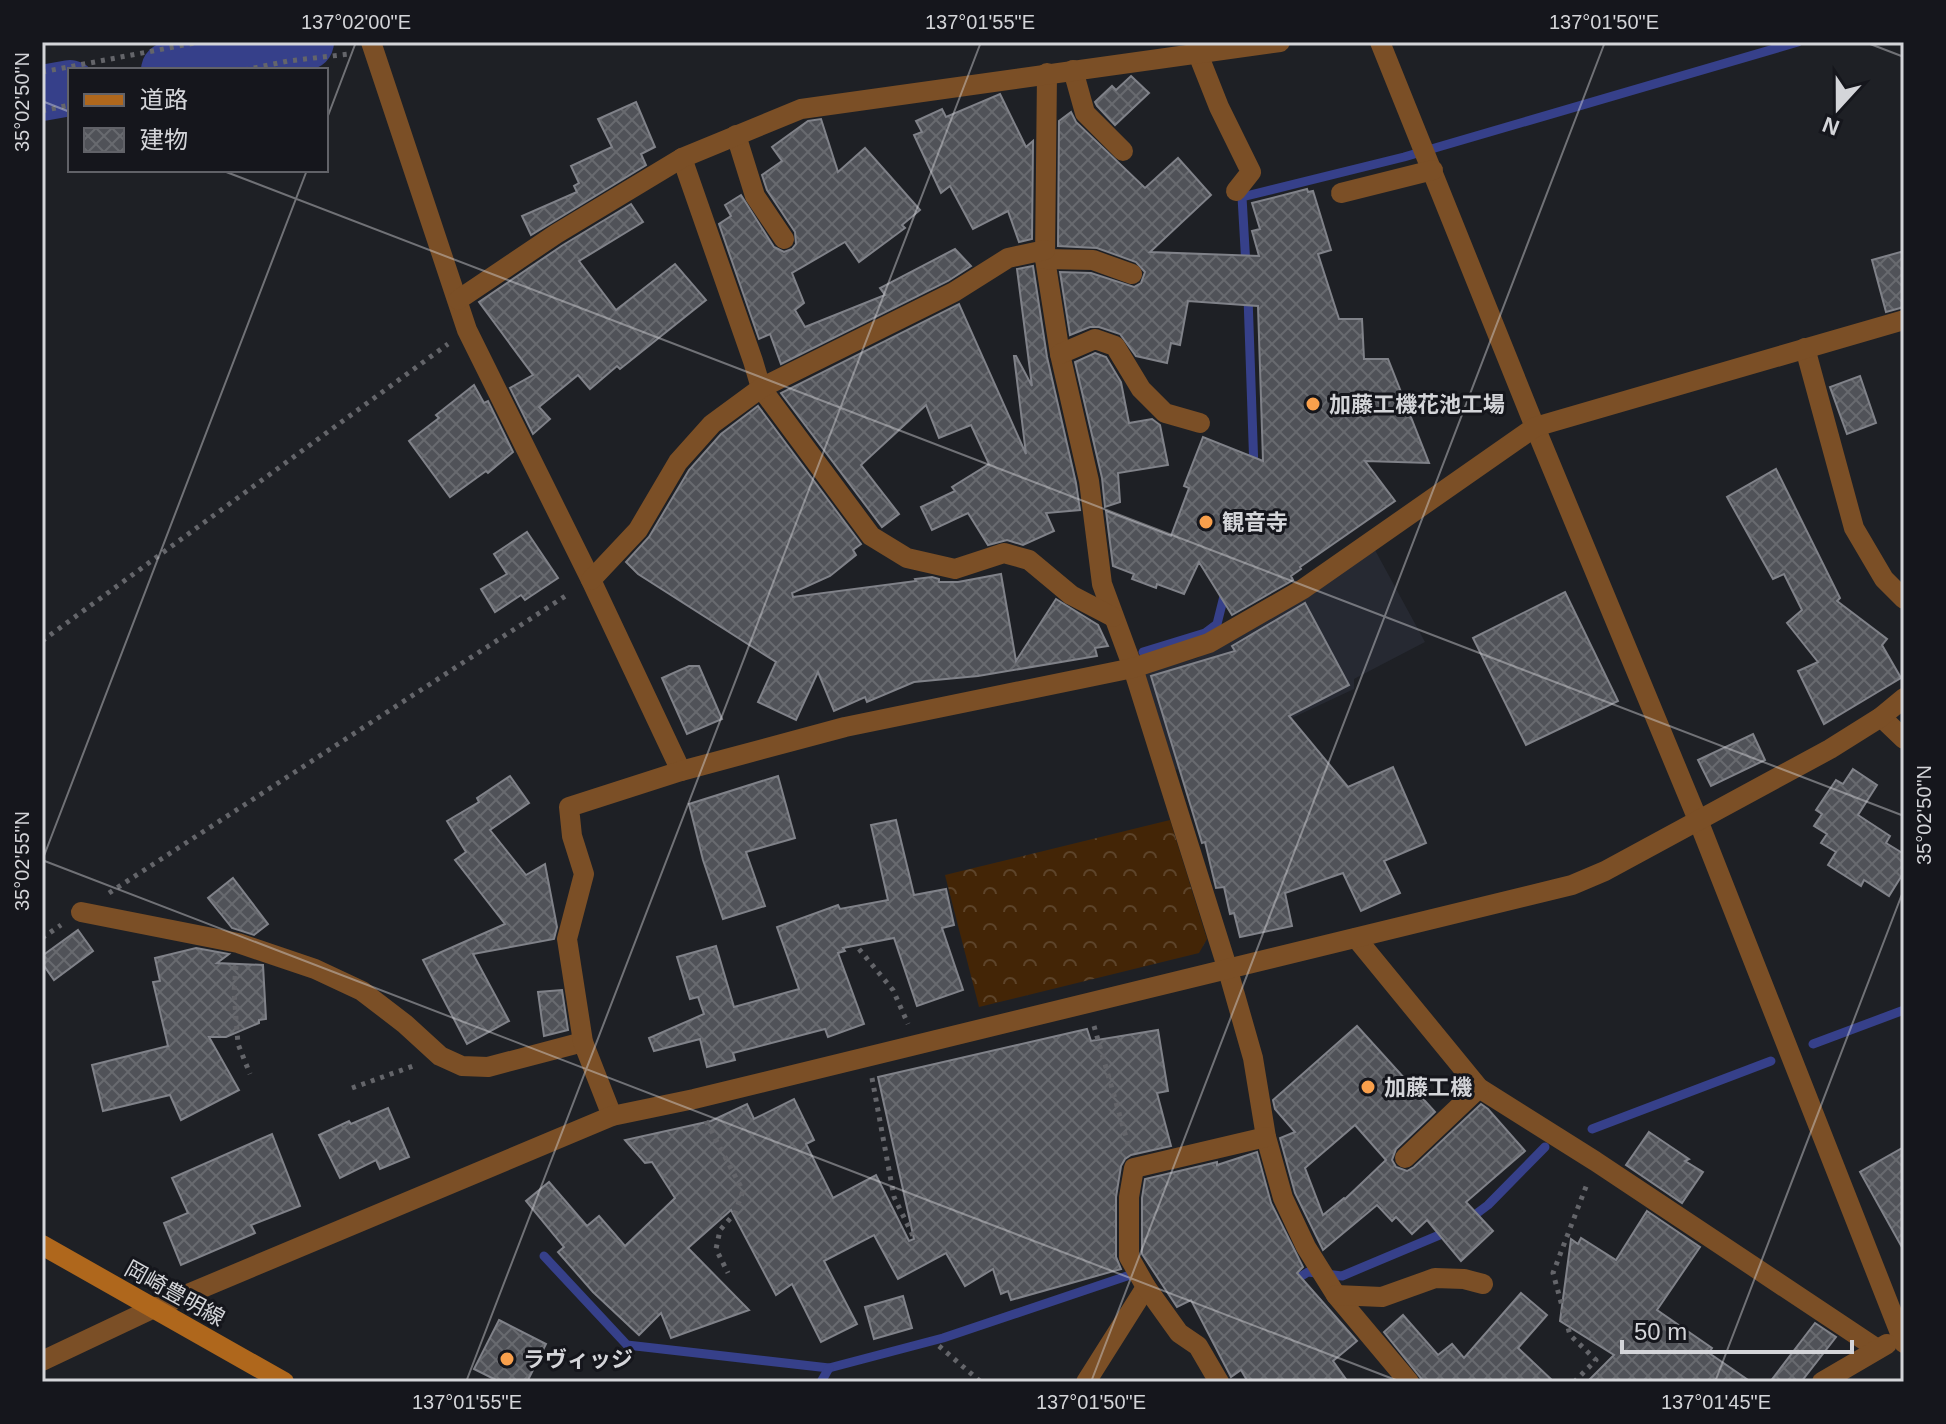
<svg xmlns="http://www.w3.org/2000/svg" width="1946" height="1424" font-family="Arial,'Noto Sans JP',sans-serif">
<defs>
<pattern id="forest-crowns" width="20" height="18" patternUnits="userSpaceOnUse" patternTransform="scale(2)"><rect width="20" height="18" fill="#432506"/><path d="M2 6a3 3 0 1 1 6 0M12 15a3 3 0 1 1 6 0" fill="none" stroke="#5d442a"/></pattern>
<pattern id="building-cross-hatch" width="8" height="8" patternUnits="userSpaceOnUse" patternTransform="scale(2)"><rect width="8" height="8" fill="#505258"/><path d="M0 0l8 8M0 8l8-8" fill="none" stroke="#686a6f"/></pattern>
</defs>
<rect width="100%" height="100%" fill="#1e2025"/>
<polygon fill="#262932" points="1375,550 1425,642 1354,679 1354,689 1292,718 1287,714 1260,744 1175,770 1144,673 1197,658 1244,633"/>
<polygon fill="url(#forest-crowns)" points="1170,820 1207,939 1199,953 979,1007 945,875"/>
<g fill="none" stroke-linecap="round" stroke-linejoin="round">
<g stroke="#36408a" stroke-width="9">
<polyline points="1246,266 1242,197 1404,157 1798,42"/>
<polyline points="1248,297 1254,470"/>
<polyline points="1143,652 1205,633 1217,624 1225,592"/>
<polyline points="1813,1044 1904,1010"/>
<polyline points="1592,1129 1771,1061"/>
<polyline points="1468,1220 1488,1205 1545,1147"/>
<polyline points="544,1256 627,1345 829,1368 943,1338 1130,1275"/>
<polyline points="1292,1282 1308,1272 1342,1276 1449,1231"/>
<polyline points="821,1382 829,1368"/>
</g>
<g stroke="#36408a" stroke-width="56">
<polyline points="169,70 306,42"/>
<polyline points="42,93 70,88"/>
</g>
</g>
<g fill="url(#building-cross-hatch)" stroke="#808289" stroke-width="2" fill-rule="evenodd">
<polygon points="1131,76 1149,93 1115,125 1097,106 1095,102 1112,86 1116,90"/>
<polygon points="1000,94 1026,147 1033,141 1032,239 1019,242 1008,211 973,229 950,186 941,193 914,135 922,132 916,121 942,109 946,117"/>
<polygon points="636,102 655,147 641,154 646,165 531,235 522,216 577,192 574,186 579,183 571,166 612,147 598,119"/>
<polygon points="1071,112 1076,122 1145,188 1178,158 1211,195 1150,252 1259,256 1252,231 1260,229 1252,203 1307,189 1308,192 1313,191 1331,250 1318,254 1339,319 1362,319 1364,359 1388,359 1429,463 1365,461 1395,501 1300,567 1301,569 1291,576 1293,580 1232,615 1199,562 1184,594 1157,584 1156,588 1132,579 1134,574 1113,566 1106,511 1171,536 1189,488 1184,486 1203,437 1263,461 1258,306 1188,301 1180,345 1171,343 1167,363 1136,356 1120,334 1099,327 1090,327 1070,335 1060,272 1091,273 1134,287 1141,283 1145,272 1136,262 1097,248 1058,246 1059,121"/>
<polygon points="821,119 838,172 865,148 920,210 902,225 905,228 859,262 845,242 792,273 804,303 795,310 805,327 885,295 880,288 955,249 971,266 948,281 781,364 770,334 759,339 719,224 731,216 725,205 741,195 774,247 784,252 792,249 796,244 795,232 767,190 762,175 782,161 772,147 808,121"/>
<polygon points="631,204 643,222 579,261 616,310 675,264 706,300 620,369 617,366 590,389 578,375 539,407 550,419 533,434 510,388 533,375 479,302 563,245"/>
<polygon points="1904,251 1904,307 1886,312 1872,260"/>
<polygon points="1033,266 1047,357 1076,483 1080,510 1046,513 1054,531 1023,545 1007,540 988,545 968,513 932,530 921,507 955,491 952,487 989,464 971,425 939,438 926,405 861,465 899,514 882,527 781,393 959,304 1026,454 1014,356 1016,356 1032,386 1017,269"/>
<polygon points="1095,353 1106,357 1121,382 1129,423 1152,419 1160,425 1168,465 1118,473 1120,502 1105,507 1102,478 1075,362"/>
<polygon points="1860,376 1876,423 1847,434 1830,387"/>
<polygon points="474,385 484,403 488,401 513,452 488,473 486,471 450,497 409,441 439,418 436,415"/>
<polygon points="758,406 861,544 853,550 856,555 830,576 792,593 793,597 916,581 915,579 932,577 939,579 939,582 958,582 1001,574 1016,661 1056,599 1098,625 1108,646 1095,648 1097,656 978,676 914,682 867,702 865,697 834,711 818,672 796,720 758,702 776,662 638,574 626,562 649,537 689,470 721,434"/>
<polygon points="1776,469 1840,598 1837,601 1887,639 1882,645 1901,678 1824,724 1798,671 1818,662 1787,623 1802,610 1784,574 1773,579 1727,497"/>
<polygon points="527,532 558,578 525,600 521,595 495,612 481,589 507,574 494,554"/>
<polygon points="1565,592 1618,701 1526,745 1473,638"/>
<polygon points="1305,603 1349,685 1289,716 1348,787 1393,767 1426,843 1384,861 1400,893 1361,911 1343,873 1285,893 1292,926 1240,937 1234,913 1230,914 1224,887 1216,888 1205,842 1202,843 1151,676 1235,651 1232,646"/>
<polygon points="689,666 699,666 722,719 687,734 662,678"/>
<polygon points="1753,734 1765,760 1711,786 1698,760"/>
<polygon points="1853,769 1877,785 1858,815 1890,836 1886,843 1904,854 1904,872 1889,896 1864,880 1861,886 1828,865 1836,852 1821,843 1827,834 1814,826 1822,814 1816,810 1836,780 1843,784"/>
<polygon points="510,776 529,803 490,830 526,875 545,864 557,927 554,939 473,954 509,1021 467,1044 423,960 505,924 455,860 466,852 447,821 479,802 477,798"/>
<polygon points="778,776 795,838 746,852 765,906 723,919 703,860 689,804"/>
<polygon points="896,820 914,895 946,889 954,925 942,928 963,990 917,1006 894,938 843,948 845,951 838,953 864,1024 828,1037 825,1029 733,1053 735,1060 707,1067 700,1039 654,1051 649,1038 704,1014 698,997 690,999 677,957 716,946 734,1007 799,989 777,927 838,905 840,909 888,900 871,825"/>
<polygon points="233,878 268,924 254,935 232,928 208,898"/>
<polygon points="78,930 93,951 54,980 42,963 42,956"/>
<polygon points="196,948 229,954 217,963 263,965 266,1019 259,1020 259,1023 226,1037 209,1037 239,1090 181,1120 170,1095 103,1111 92,1065 168,1046 153,982 160,981 155,958"/>
<polygon points="562,990 568,1030 544,1036 538,992"/>
<path d="M1357,1026L1435,1112L1396,1149L1392,1160L1396,1167L1407,1171L1414,1167L1481,1104L1488,1109L1525,1151L1466,1202L1493,1231L1461,1261L1427,1220L1412,1234L1396,1217L1392,1221L1377,1205L1323,1250L1295,1193L1280,1138L1295,1132L1275,1109L1273,1100ZM1355,1125L1386,1160L1345,1199L1344,1198L1323,1215L1305,1168Z"/>
<polygon points="1087,1029 1091,1041 1158,1030 1168,1091 1157,1093 1171,1146 1131,1155 1125,1159 1121,1166 1116,1197 1116,1257 1121,1269 1011,1300 1008,1291 1001,1294 993,1269 965,1286 946,1253 898,1279 874,1235 824,1261 857,1324 821,1342 792,1284 776,1295 731,1210 688,1248 749,1310 671,1338 661,1313 639,1335 593,1292 558,1252 564,1247 526,1201 549,1182 587,1226 599,1216 625,1246 675,1198 652,1162 645,1163 625,1140 711,1121 747,1104 754,1119 794,1099 814,1140 806,1144 833,1198 876,1175 909,1241 914,1239 878,1077"/>
<polygon points="388,1108 409,1157 380,1169 376,1160 340,1178 319,1135 349,1121 351,1124"/>
<polygon points="1649,1132 1689,1159 1685,1161 1703,1172 1682,1203 1626,1165"/>
<polygon points="272,1134 300,1206 251,1225 255,1233 181,1265 164,1223 188,1213 172,1178"/>
<polygon points="1904,1147 1904,1251 1860,1172"/>
<polygon points="1257,1152 1271,1203 1303,1267 1297,1273 1357,1341 1333,1361 1348,1382 1248,1382 1241,1370 1231,1377 1191,1300 1177,1307 1142,1254 1142,1198 1145,1179 1217,1162 1217,1165"/>
<polygon points="1647,1211 1700,1247 1657,1310 1712,1348 1709,1353 1751,1382 1587,1382 1614,1355 1560,1321 1571,1239 1578,1244 1581,1238 1616,1260"/>
<polygon points="1521,1293 1547,1315 1518,1348 1554,1382 1424,1382 1384,1332 1403,1315 1438,1355 1452,1344 1464,1358"/>
<polygon points="903,1296 912,1328 874,1339 865,1307"/>
<polygon points="499,1320 546,1344 527,1382 500,1382 474,1369"/>
<polygon points="1815,1323 1836,1337 1801,1382 1770,1382"/>
</g>
<g fill="none" stroke-linecap="round" stroke-linejoin="round">
<g stroke="#64656a" stroke-width="5" stroke-dasharray="4 6" stroke-linecap="butt">
<polyline points="244,70 288,61 349,54"/>
<polyline points="42,72 200,42"/>
<polyline points="42,111 70,105"/>
<polyline points="42,641 448,344"/>
<polyline points="109,893 570,593"/>
<polyline points="42,938 61,925"/>
<polyline points="859,949 893,990 908,1024"/>
<polyline points="236,966 234,992 238,1044 250,1074"/>
<polyline points="1094,1026 1128,1144"/>
<polyline points="872,1078 894,1197 916,1242"/>
<polyline points="352,1088 416,1065"/>
<polyline points="706,1121 743,1191 735,1213 720,1230 716,1249 728,1273"/>
<polyline points="939,1346 981,1382"/>
<polyline points="1574,1382 1596,1360 1570,1335 1553,1273 1587,1184"/>
</g>
<g stroke="#7b4f26" stroke-width="20">
<polyline points="371,42 467,330 591,580 681,771"/>
<polyline points="1380,42 1535,427 1698,820 1904,1343"/>
<polyline points="1198,54 1219,107 1251,172 1236,191"/>
<polyline points="1073,70 1085,113 1123,151"/>
<polyline points="1047,73 1045,259 1060,354 1089,481 1102,584 1133,668 1227,967 1253,1058 1266,1137 1283,1198 1306,1247 1336,1295 1409,1382"/>
<polyline points="736,135 755,196 784,239"/>
<polyline points="682,158 753,361 761,388 871,536 907,558 955,569 1004,553 1029,560 1071,595 1113,617"/>
<polyline points="1341,193 1433,170"/>
<polyline points="1045,259 1093,260 1132,274"/>
<polyline points="458,300 556,234 682,158 801,109 1280,42"/>
<polyline points="1805,348 1854,528 1884,579 1904,599"/>
<polyline points="1060,354 1095,339 1115,346 1141,389 1165,413 1200,423"/>
<polyline points="591,580 638,530 678,462 712,424 761,388 954,292 1008,258 1045,250"/>
<polyline points="1881,717 1904,739"/>
<polyline points="81,912 238,943 315,969 362,991 405,1024 440,1056 462,1066 488,1067 583,1042"/>
<polyline points="1356,938 1479,1088 1595,1161 1876,1348"/>
<polyline points="612,1116 583,1042 567,939 584,874 572,836 569,807 681,771 845,727 1133,668 1209,643 1303,589 1535,427 1904,320"/>
<polyline points="1405,1158 1479,1088"/>
<polyline points="1336,1295 1382,1297 1435,1278 1464,1279 1483,1284"/>
<polyline points="1086,1382 1146,1287"/>
<polyline points="1219,1382 1198,1346 1179,1333 1146,1287 1129,1257 1129,1197 1134,1168 1266,1137"/>
<polyline points="1822,1382 1887,1344"/>
</g>
<polyline stroke="#7b4f26" stroke-width="20" points="42,1361 152,1309 612,1116 694,1099 1572,885 1605,871 1830,749 1881,717 1904,698"/>
<polyline stroke="#af671c" stroke-width="20" points="42,1245 284,1382"/>
</g>
<path fill="none" stroke="#d4d5d9" stroke-width="2" stroke-opacity="0.45" d="M1865,42L1904,57M42,101L70,112M326,121L356,42M221,170L1904,816M42,860L1401,1382M42,861L307,170M466,1382L981,42M1091,1382L1605,42M1715,1382L1904,889"/>
<g fill="#f9a04c" stroke="#15161c" stroke-width="3">
<circle cx="1313" cy="404" r="8"/>
<circle cx="1206" cy="522" r="8"/>
<circle cx="1368" cy="1087" r="8"/>
<circle cx="507" cy="1359" r="8"/>
</g>
<g text-anchor="middle" stroke-width="6" stroke-linejoin="round" paint-order="stroke">
<g font-size="22" font-weight="bold" fill="#d4d5d9" stroke="#15161c" text-anchor="start">
<text x="1329" y="412">加藤工機花池工場</text>
<text x="1222" y="530">観音寺</text>
<text x="1384" y="1095">加藤工機</text>
<text x="523" y="1367">ラヴィッジ</text>
</g>
<g font-size="22" fill="#d4d5d9" stroke="#15161c">
<text transform="translate(175 1293) rotate(29)" y="8">岡崎豊明線</text>
</g>
</g>
<rect width="1946" height="1424" fill="none" stroke="#15161c" stroke-width="88"/>
<rect x="68" y="68" width="260" height="104" fill="#15161c" stroke="#616268" stroke-width="2"/>
<rect x="84" y="94" width="40" height="12" fill="#af671c" stroke="#616268" stroke-width="2"/>
<text x="140" y="108" font-size="24" fill="#d4d5d9">道路</text>
<rect x="84" y="128" width="40" height="24" fill="url(#building-cross-hatch)" stroke="#616268" stroke-width="2"/>
<text x="140" y="148" font-size="24" fill="#d4d5d9">建物</text>
<g transform="translate(1838 108) rotate(201)" stroke="#15161c" stroke-width="6" paint-order="stroke">
<path d="M0-6L14 30L0 20L-14 30Z" fill="#d4d5d9"/>
<text y="-12" font-size="22" font-weight="bold" text-anchor="middle" fill="#d4d5d9">N</text>
</g>
<path d="M1622 1340v12h230v-12" fill="none" stroke="#d4d5d9" stroke-width="4"/>
<text x="1634" y="1340" font-size="24" fill="#d4d5d9" stroke="#15161c" stroke-width="6" paint-order="stroke">50 m</text>
<rect x="44" y="44" width="1858" height="1336" fill="none" stroke="#d4d5d9" stroke-width="3"/>
<g font-size="20" text-anchor="middle" fill="#d4d5d9">
<text x="356" y="29">137°02'00"E</text>
<text x="980" y="29">137°01'55"E</text>
<text x="1604" y="29">137°01'50"E</text>
<text transform="translate(22 102) rotate(-90)" y="7">35°02'50"N</text>
<text transform="translate(1924 815) rotate(-90)" y="7">35°02'50"N</text>
<text transform="translate(22 861) rotate(-90)" y="7">35°02'55"N</text>
<text x="467" y="1409">137°01'55"E</text>
<text x="1091" y="1409">137°01'50"E</text>
<text x="1716" y="1409">137°01'45"E</text>
</g>
</svg>
